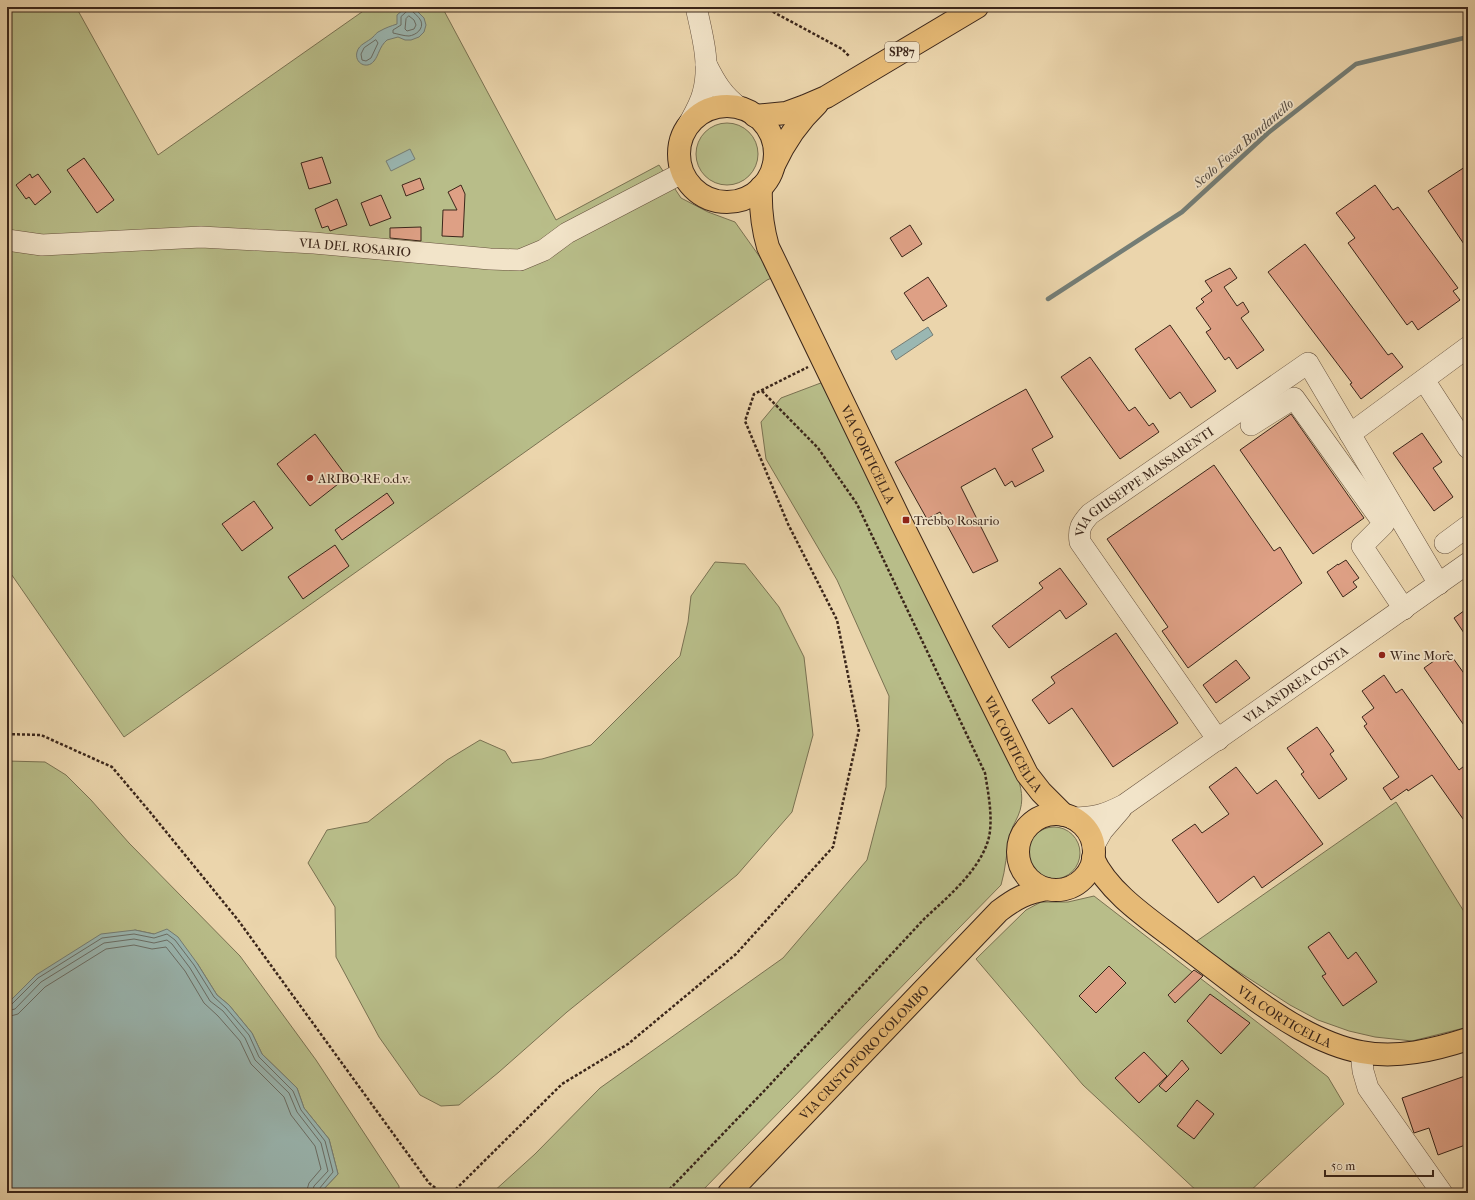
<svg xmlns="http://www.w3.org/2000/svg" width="1475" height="1200" font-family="'IM FELL French Canon',serif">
<rect width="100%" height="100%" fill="#ebd5ac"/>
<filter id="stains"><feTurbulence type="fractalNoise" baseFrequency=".005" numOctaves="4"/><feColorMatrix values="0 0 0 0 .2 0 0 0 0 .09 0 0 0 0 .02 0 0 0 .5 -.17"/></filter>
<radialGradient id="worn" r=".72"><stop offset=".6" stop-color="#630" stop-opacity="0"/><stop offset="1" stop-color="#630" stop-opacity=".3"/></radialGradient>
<g fill="#b8bd89" stroke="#7a7252">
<polygon points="7,7 76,7 158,155 369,7 442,7 556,220 659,165 681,198 708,212 735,222 774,277 767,280 124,737 7,568"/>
<circle cx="727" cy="154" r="31"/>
<path d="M826,381L1016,772C1021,787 1025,800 1018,816C1015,823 1011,828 1010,836C1006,852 1006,869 1001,885L700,1193H492L535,1154L600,1088L783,958L867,860L886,787L889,696L837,580L766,459L761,422L781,398Z"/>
<polygon points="715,562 745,564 779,607 804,657 813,735 792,812 737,875 567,1012 499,1072 459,1105 441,1106 420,1095 379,1037 336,957 335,907 308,863 327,830 368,822 447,760 480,740 505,751 512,763 542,759 591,745 680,656 688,622 691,596"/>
<polygon points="7,761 45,762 66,775 91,800 129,843 240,956 316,1060 399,1186 399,1193 320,1193 338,1174 329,1139 304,1108 297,1088 262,1054 252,1033 229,1005 217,995 197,963 154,934 135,930 36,975 7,1004"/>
<polygon points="1396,802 1468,918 1468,1027 1412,1041 1375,1037 1349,1031 1318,1020 1290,1005 1194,943"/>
<circle cx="1054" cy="853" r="26"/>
<polygon points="1094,896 1328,1077 1344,1104 1248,1193 1199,1193 1083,1085 976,959 1026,910 1041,902 1068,902"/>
</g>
<g fill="#9ab7b2" stroke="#747d75">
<path d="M410,7L415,9L424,18L426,25L424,32L419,37L411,40H405L398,37L387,40C379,47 379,55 374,61C367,70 354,63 357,52C359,44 368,42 373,37C375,35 377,32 380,31C385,28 391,26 397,24V15L404,9Z"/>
<polygon points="410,149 415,159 391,171 386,161"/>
<polygon points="928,327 933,335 896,360 891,351"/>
<polygon points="167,929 178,937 197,963 217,995 229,1005 252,1033 262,1054 297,1088 304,1108 329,1139 338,1174 320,1193 7,1193 7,1004 36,975 101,934 135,930 154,934"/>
</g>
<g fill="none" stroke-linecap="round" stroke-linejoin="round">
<g stroke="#6a6e66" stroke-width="1">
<path d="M410,9C413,13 419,16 421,21C424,29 416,35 409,36C404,36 398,34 393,33V30L401,25V17Z"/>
<polygon points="409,16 414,20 416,25 414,29 407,31 405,29 406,19"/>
<polygon points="376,40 378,43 371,58 366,61 362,60 361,54 364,48"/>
<polyline points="7,1006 11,1005 38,978 102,938 134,934 154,938 167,934 175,940 194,965 214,997 226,1008 249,1035 259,1057 293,1091 301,1110 325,1141 333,1172 319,1189 318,1193"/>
<polyline points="7,1011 15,1009 41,982 104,943 134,939 154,943 167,940 172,944 190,968 210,1001 223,1011 245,1038 255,1060 289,1093 297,1112 321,1143 328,1171 314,1186 312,1193"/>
<polyline points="7,1017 18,1014 45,987 106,949 134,945 152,949 166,947 185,971 204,1003 218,1016 240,1041 251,1064 284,1097 291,1115 315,1146 321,1169 309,1183 306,1193"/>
</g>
<polyline stroke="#747d75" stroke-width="4.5" points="1048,299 1182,212 1268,133 1356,64 1468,37"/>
</g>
<g fill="#dea085" stroke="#3b261a">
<polygon points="322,157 331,183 309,189 301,163"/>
<polygon points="84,158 114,200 97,213 67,170"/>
<polygon points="1468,165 1468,250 1428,191"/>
<polygon points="30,174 32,178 38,174 51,192 35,205 29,197 26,199 16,185"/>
<polygon points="420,178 424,189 406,196 402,185"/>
<polygon points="461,185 465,194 463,237 442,236 443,210 457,210 448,192"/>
<polygon points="1375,185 1393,210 1398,207 1458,288 1453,291 1460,300 1418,330 1412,321 1407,325 1348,243 1355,238 1336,213"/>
<polygon points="381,195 391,218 370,226 361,203"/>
<polygon points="337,199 347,225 330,231 328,226 322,228 315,209"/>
<polygon points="910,225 922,244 902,257 890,238"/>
<polygon points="421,227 421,241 390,238 390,228"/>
<polygon points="1305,244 1388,355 1392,353 1403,367 1361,399 1350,384 1352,383 1268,272"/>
<polygon points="1230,268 1237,278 1224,287 1237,306 1243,302 1249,312 1241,318 1264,350 1237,369 1229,357 1225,360 1206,332 1211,329 1196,308 1204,302 1201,299 1212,291 1205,281"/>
<polygon points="928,277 947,306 923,321 904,293"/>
<polygon points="1170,325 1216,391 1191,408 1180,392 1170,399 1135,349"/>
<polygon points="1090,357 1129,411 1135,407 1149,426 1153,423 1159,432 1120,459 1061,377"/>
<polygon points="1026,389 1053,437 1032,449 1044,471 1015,487 1012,481 1005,486 995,468 961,487 998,561 973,573 940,512 927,519 895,462"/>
<polygon points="1291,414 1364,518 1313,554 1240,450"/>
<polygon points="1422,433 1442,462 1433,468 1453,497 1434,511 1393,453"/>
<polygon points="315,434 347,477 310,506 277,464"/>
<polygon points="1214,465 1274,551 1280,547 1302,583 1188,668 1162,631 1168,627 1107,539"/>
<polygon points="387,493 394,503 342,540 335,530"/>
<polygon points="254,501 273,528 242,551 222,524"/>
<polygon points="335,545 349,566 303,599 288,577"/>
<polygon points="1346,560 1359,578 1353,582 1357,587 1343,597 1327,572 1338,564 1338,565"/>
<polygon points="1060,568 1087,604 1066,619 1060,610 1009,648 992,626 1043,588 1039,583"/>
<polygon points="1468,608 1468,639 1454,618"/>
<polygon points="1116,633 1178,723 1113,767 1072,708 1049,724 1032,700 1055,683 1051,677"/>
<polygon points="1448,651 1468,679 1468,731 1424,668"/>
<polygon points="1236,660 1250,678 1216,703 1203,685"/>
<polygon points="1384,675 1396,693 1402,689 1459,770 1468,763 1468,826 1432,775 1408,791 1407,789 1391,800 1383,788 1399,777 1364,726 1367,724 1362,717 1374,708 1362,691"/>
<polygon points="1317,727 1334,751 1330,754 1347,779 1319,799 1301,774 1304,772 1287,748"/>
<polygon points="1236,767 1257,794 1276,780 1323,844 1262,888 1254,876 1218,903 1172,840 1195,824 1202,833 1229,814 1209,787"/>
<polygon points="1329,932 1348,959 1356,952 1377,982 1343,1006 1322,976 1326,974 1308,947"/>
<polygon points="1109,966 1126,983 1096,1013 1079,996"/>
<polygon points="1194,970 1203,976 1175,1003 1168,995"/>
<polygon points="1210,994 1250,1023 1221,1054 1187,1021"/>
<polygon points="1144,1052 1167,1076 1139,1103 1115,1078"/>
<polygon points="1182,1060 1189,1069 1166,1092 1159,1086"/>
<polygon points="1468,1075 1468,1144 1438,1155 1429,1128 1414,1133 1402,1098"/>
<polygon points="1197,1100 1214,1114 1194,1139 1177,1126"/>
</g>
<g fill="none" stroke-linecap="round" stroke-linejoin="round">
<g stroke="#67523e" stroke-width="22">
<g id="minor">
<path d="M706,64C715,82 723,96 740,108"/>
<path d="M687,127C693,116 700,105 703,93C711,65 702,34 696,7"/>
<path id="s1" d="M7,240L42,245L201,237L314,243L490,259L520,260L544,250L567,233L682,173"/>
<polyline points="1424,380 1468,448"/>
<polyline points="1251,425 1294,398 1384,524 1362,546 1404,609"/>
<polyline points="1350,434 1468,347"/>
<polyline points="1445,543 1468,526"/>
<path id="s2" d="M1218,740L1080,542C1078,529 1081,524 1090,514L1308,363L1439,584"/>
<path id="s3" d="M1072,818C1095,818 1104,815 1124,805L1468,563"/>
<polyline points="1093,847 1102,831 1121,809"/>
<polyline points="1361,1052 1363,1071 1368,1088 1442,1193"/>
</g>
</g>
<g stroke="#3b261a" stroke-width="24">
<g id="major">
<circle cx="727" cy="154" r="48"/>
<polyline points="755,116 786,113 805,106 826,97 977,7"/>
<path d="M774,165C785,141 798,122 817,104"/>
<path id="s4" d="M761,187C760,210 762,226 768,247L902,524L1027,774L1041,792L1064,815"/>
<circle cx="1056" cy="852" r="38"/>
<path id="s5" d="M1093,858C1109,895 1157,924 1188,949C1224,976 1260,1006 1299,1028C1319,1039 1339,1048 1361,1052C1397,1059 1434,1050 1468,1039"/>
<path id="s6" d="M729,1193L999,911C1016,898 1026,893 1047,889"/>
</g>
</g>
<g stroke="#3b261a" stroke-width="2.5" stroke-dasharray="3 2" stroke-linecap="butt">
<polyline points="764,7 842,49 849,56"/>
<polyline points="7,734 41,735 112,767 150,812 238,920 429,1183 442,1193"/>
<polyline points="452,1193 562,1084 628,1044 736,954 833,847 859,730 837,620 788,524 745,421 754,394 808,367"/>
<path d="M666,1193L765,1090L925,918C949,896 986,865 990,831C992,811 988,792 985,773L857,504L818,448L761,390"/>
</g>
<use href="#minor" stroke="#f2e4c9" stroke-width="21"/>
<use href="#major" stroke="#e6ba76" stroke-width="22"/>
</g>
<g fill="#8f2418" stroke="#f2e4c9" stroke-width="1.5">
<circle cx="310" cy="478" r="4"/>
<rect x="902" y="516" width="8" height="8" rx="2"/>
<circle cx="1382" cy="655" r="4"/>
</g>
<g text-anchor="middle" stroke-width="3.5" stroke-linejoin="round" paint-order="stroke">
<rect fill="#f2e4c9" stroke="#725f4e" stroke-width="1" x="885" y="42" width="34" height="20" rx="3"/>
<g font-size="12" font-weight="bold" fill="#3b261a">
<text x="902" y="56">SP87</text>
</g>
<g font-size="13" fill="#3b261a" stroke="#f2e4c9">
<text dy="5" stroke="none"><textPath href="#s1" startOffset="349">VIA DEL ROSARIO</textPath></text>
<text dy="5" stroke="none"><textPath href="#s4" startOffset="291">VIA CORTICELLA</textPath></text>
<text dy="5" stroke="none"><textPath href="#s2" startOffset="334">VIA GIUSEPPE MASSARENTI</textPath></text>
<text dy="5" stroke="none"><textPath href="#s3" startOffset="264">VIA ANDREA COSTA</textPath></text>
<text dy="5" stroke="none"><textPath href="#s4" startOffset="615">VIA CORTICELLA</textPath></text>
<text dy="5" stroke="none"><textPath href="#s5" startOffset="251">VIA CORTICELLA</textPath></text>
<text dy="5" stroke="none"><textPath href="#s6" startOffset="195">VIA CRISTOFORO COLOMBO</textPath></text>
</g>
<g font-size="13" fill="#3b261a" stroke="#f2e4c9" text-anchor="start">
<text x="318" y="483">ARIBO-RE o.d.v.</text>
<text x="914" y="525">Trebbo Rosario</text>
<text x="1390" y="660">Wine More</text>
</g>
<g font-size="14" font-style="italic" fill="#534a40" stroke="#f2e4c9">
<text transform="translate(1243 143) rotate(-41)" y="5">Scolo Fossa Bondanello</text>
</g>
</g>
<rect width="1475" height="1200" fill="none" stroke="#ebd5ac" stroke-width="24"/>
<rect x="8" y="8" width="1459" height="1184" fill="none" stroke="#3b261a" stroke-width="2"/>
<rect x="12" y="12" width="1451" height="1176" fill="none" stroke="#3b261a"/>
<path d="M1325 1170v6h108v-6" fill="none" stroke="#3b261a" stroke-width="2"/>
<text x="1331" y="1170" font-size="12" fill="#3b261a" stroke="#f2e4c9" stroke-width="3" paint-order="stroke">50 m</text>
<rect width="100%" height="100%" filter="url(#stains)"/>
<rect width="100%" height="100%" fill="url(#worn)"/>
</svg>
